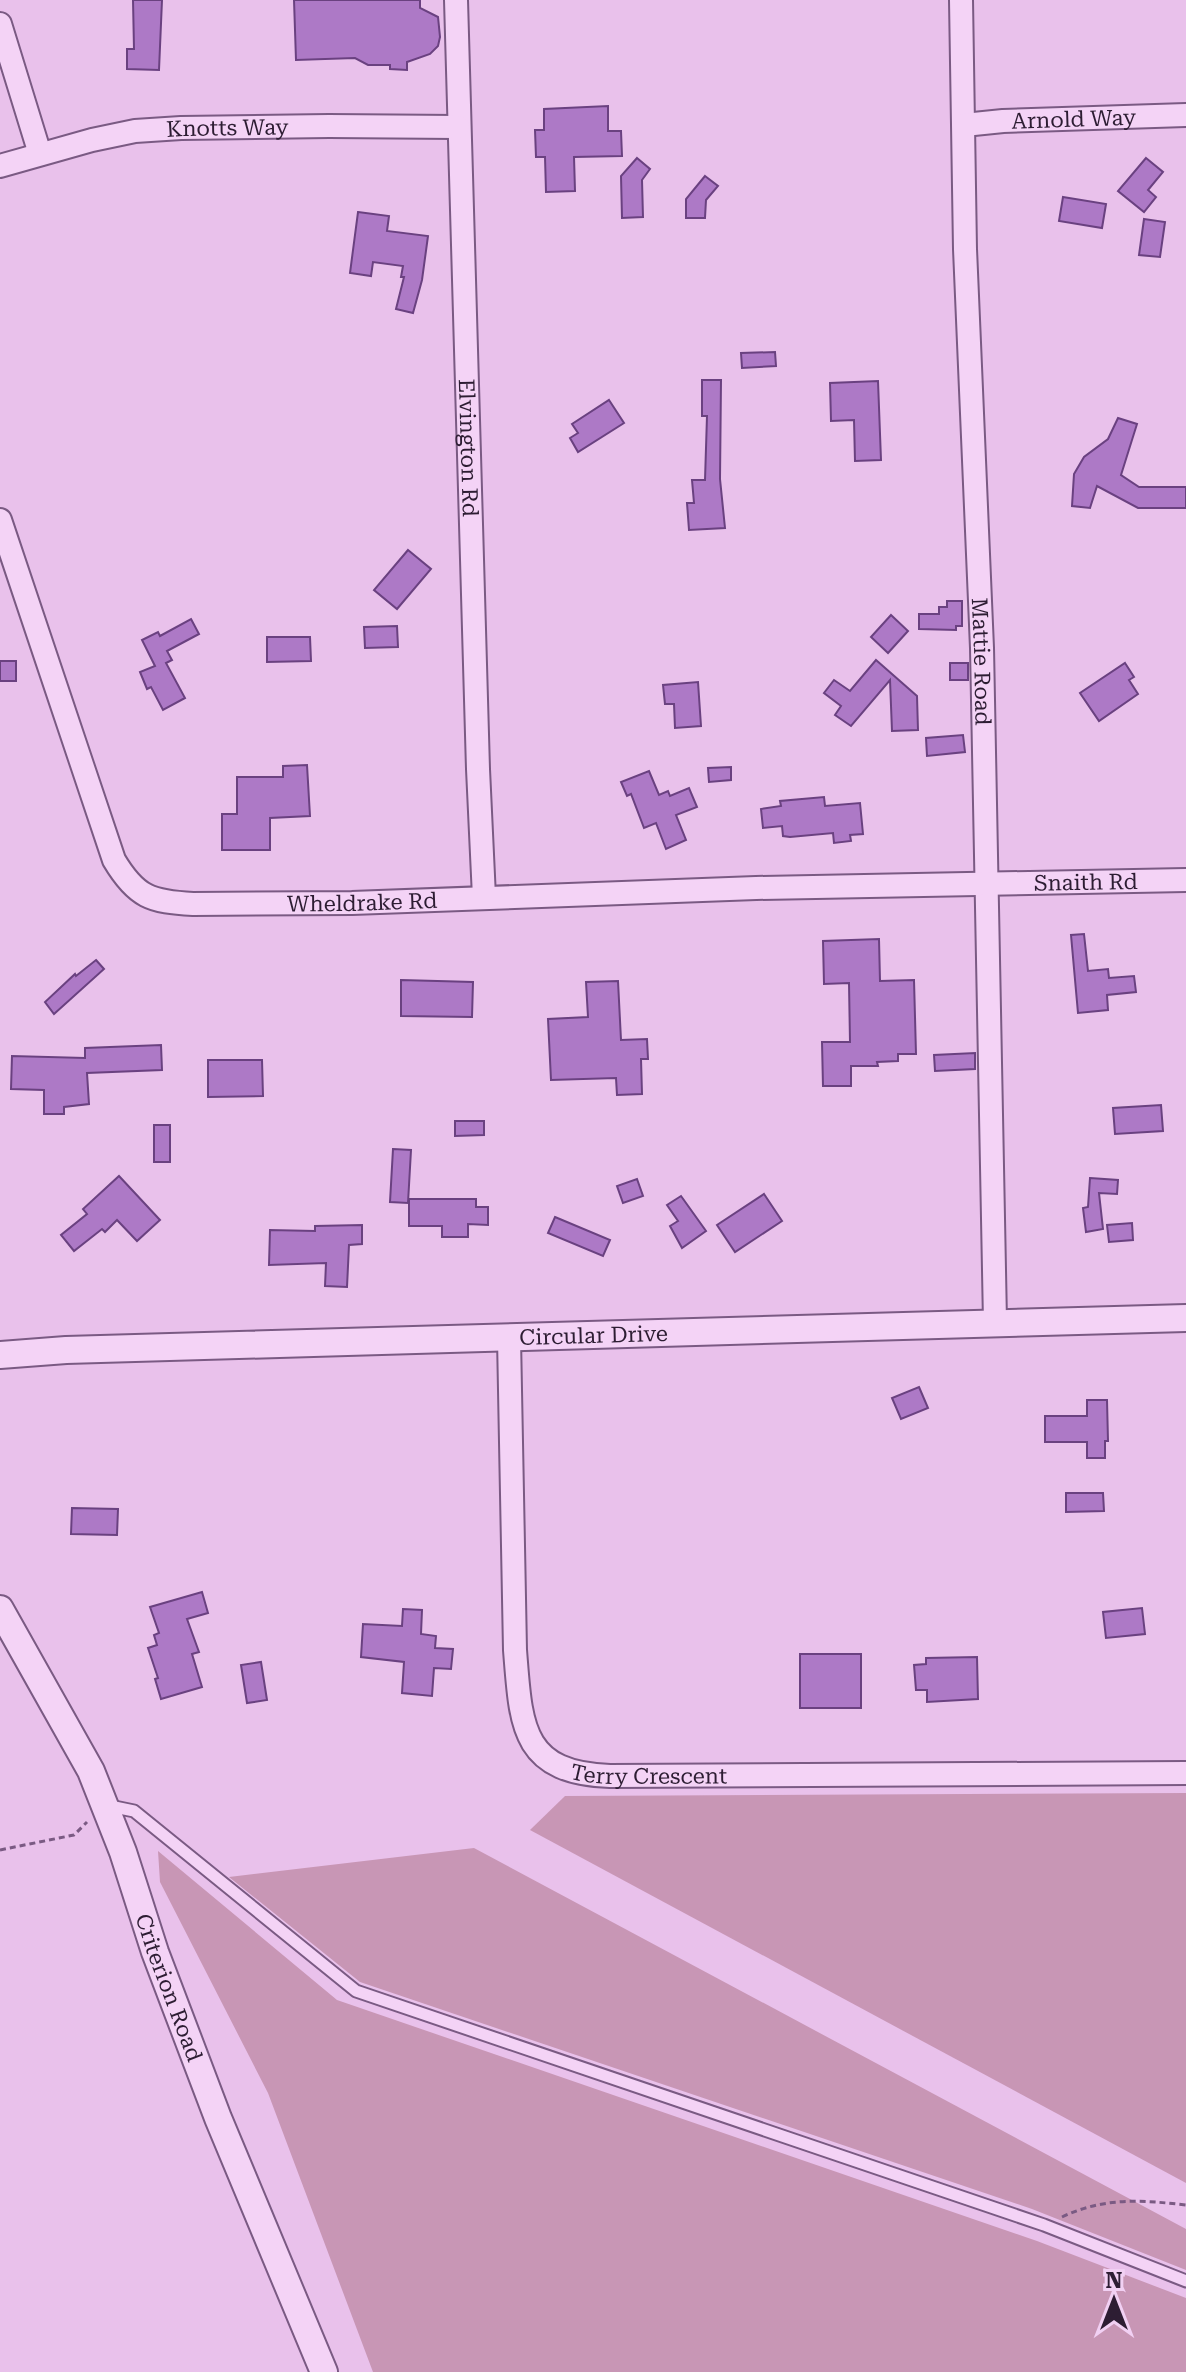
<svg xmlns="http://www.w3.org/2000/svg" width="1186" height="2372" font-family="'Roboto Serif',serif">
<rect width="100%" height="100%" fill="#e9c1eb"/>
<g fill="#c896b5">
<polygon points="1186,1793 1186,2183 530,1830 565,1796"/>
<polygon points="474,1848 1186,2229 1186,2270 1032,2209 360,1982 229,1877"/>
<polygon points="158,1851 337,2000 1037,2241 1186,2298 1186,2372 373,2372 268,2093 160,1882"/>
</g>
<g fill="#ad79c6" stroke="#6a4180" stroke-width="2">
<polygon points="133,0 162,0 159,70 127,69 127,49 134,49"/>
<polygon points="294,0 420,0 420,8 438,17 440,37 438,46 430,54 407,62 407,70 390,69 390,65 368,65 355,58 296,60"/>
<polygon points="608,106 608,131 621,131 622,156 574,157 575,191 546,192 545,157 536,157 535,130 544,130 544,109"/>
<polygon points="637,158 650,169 642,180 643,217 622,218 621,176"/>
<polygon points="1146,158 1163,172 1148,190 1156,197 1144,212 1118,191"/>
<polygon points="705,176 718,186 706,200 705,218 686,218 686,199"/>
<polygon points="1063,197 1106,204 1102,228 1059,221"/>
<polygon points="358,212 389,216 387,231 428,236 422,280 413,313 396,309 404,277 401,277 403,266 373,262 371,276 350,273"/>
<polygon points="1144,219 1165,222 1160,257 1139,255"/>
<polygon points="775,352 776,366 742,368 741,353"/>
<polygon points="702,380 721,380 720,479 725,528 689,530 687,503 694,503 692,480 705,480 707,416 702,416"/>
<polygon points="878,381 881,460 855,461 854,420 831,421 830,383"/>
<polygon points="609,400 624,423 578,452 570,438 578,433 572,424"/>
<polygon points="1118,418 1137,424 1121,475 1139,487 1186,487 1186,508 1138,508 1097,486 1090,508 1072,506 1074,474 1084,457 1108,439"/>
<polygon points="408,550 431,569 397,609 374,590"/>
<polygon points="947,601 962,601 962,626 956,626 956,630 919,629 919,614 939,614 939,607 947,607"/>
<polygon points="891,615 908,631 888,653 871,637"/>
<polygon points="191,619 199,634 167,651 172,660 166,663 185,698 163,710 151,687 147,689 140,672 155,666 142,640 158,632 160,636"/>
<polygon points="397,626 398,647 365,648 364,627"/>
<polygon points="267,637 310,637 311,661 267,662"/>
<polygon points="876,660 917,696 918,730 892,731 890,680 851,726 835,715 841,706 824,693 834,680 850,691"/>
<rect x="0" y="661" width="16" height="20"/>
<rect x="950" y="663" width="18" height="17"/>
<polygon points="1125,663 1134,677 1129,680 1138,694 1099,721 1080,693"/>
<polygon points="698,682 701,726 675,728 674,704 665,704 663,685"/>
<polygon points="963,735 965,752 927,756 926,738"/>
<polygon points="307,765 310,816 270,818 270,850 222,850 222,814 237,814 237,777 283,777 283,766"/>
<polygon points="731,767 731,780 709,782 708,768"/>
<polygon points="649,771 659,795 668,791 670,796 689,788 697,807 676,815 686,840 666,849 656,823 644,828 631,794 627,796 621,782"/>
<polygon points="824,797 825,806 860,803 863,834 850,835 851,841 834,843 833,833 790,837 783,836 782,826 763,828 761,809 781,806 780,801"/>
<polygon points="1084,934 1088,971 1108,969 1109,978 1134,976 1136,992 1107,995 1108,1010 1078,1013 1071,935"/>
<polygon points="879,939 880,981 914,980 916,1054 898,1054 898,1061 877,1062 878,1066 851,1066 851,1086 823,1086 822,1042 850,1042 849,983 824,984 823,941"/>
<polygon points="96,960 104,969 54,1014 45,1002 75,974 76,976"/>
<polygon points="401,980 473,982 472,1017 401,1016"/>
<polygon points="618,981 621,1040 647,1039 648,1059 641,1059 642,1094 617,1095 616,1078 551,1080 548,1019 588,1017 586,982"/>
<polygon points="161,1045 162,1070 87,1073 89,1104 64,1107 64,1114 44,1114 44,1090 11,1089 12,1056 85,1058 85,1048"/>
<polygon points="975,1053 975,1069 935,1071 934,1055"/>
<polygon points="208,1060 262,1060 263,1096 208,1097"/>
<polygon points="1161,1105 1163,1131 1115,1134 1113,1108"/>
<polygon points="455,1121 484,1121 484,1135 455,1136"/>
<rect x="154" y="1125" width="16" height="37"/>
<polygon points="393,1149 411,1150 408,1203 390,1202"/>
<polygon points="119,1176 160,1220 137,1241 117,1220 105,1232 102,1229 74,1251 61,1235 87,1214 83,1209"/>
<polygon points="1090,1178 1118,1180 1117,1194 1099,1193 1103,1229 1086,1232 1083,1208 1088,1207"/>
<polygon points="637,1179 643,1196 623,1203 617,1186"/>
<polygon points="764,1194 782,1221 735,1252 717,1225"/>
<polygon points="681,1196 706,1231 682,1248 670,1226 678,1221 667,1205"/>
<polygon points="409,1199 476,1199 476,1207 488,1207 488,1225 468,1224 468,1237 442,1237 442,1226 409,1226"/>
<polygon points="555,1217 610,1240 603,1256 548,1233"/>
<polygon points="1132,1223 1133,1240 1109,1242 1107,1225"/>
<polygon points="362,1225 362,1244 349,1245 347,1287 325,1286 326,1263 269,1265 270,1230 315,1231 315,1226"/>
<polygon points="919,1387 928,1408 901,1419 892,1398"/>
<polygon points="1087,1400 1107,1400 1108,1441 1105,1441 1105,1458 1087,1458 1087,1442 1045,1442 1045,1416 1087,1416"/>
<polygon points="1066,1493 1103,1493 1104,1511 1066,1512"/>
<polygon points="72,1508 118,1509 117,1535 71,1534"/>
<polygon points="202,1592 208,1613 187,1619 199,1652 192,1654 202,1687 161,1699 155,1679 158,1678 148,1648 157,1645 154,1635 159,1633 150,1607"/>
<polygon points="1142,1608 1145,1634 1106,1638 1103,1612"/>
<polygon points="403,1609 422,1610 421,1634 436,1636 435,1648 453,1649 451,1669 434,1668 432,1696 402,1693 404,1662 361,1657 363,1624 402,1626"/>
<rect x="800" y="1654" width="61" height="54"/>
<polygon points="977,1657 978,1699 927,1702 927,1690 916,1690 914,1665 926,1664 926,1658"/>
<polygon points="261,1662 267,1700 247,1703 241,1665"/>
</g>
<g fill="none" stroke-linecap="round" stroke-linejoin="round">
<g stroke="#7a5a83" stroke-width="15">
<polyline id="service" points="105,1805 134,1811 356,1991 1044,2225 1186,2281"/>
</g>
<g stroke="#7a5a83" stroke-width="26">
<g id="minor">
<path id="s1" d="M456,0L478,769L484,897"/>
<path id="s2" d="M961,0L965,249L982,648L995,1322"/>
<polyline points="0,24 40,154"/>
<path id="s3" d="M964,125L1003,121L1186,115"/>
<path id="s4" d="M0,166L92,140L135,131L181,128L329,126L458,127"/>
<path id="s5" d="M0,520L114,860C136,897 151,902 193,904L352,903L756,888L1186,880"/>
<path id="s6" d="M509,1338L515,1650C521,1724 520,1773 610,1776L1186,1773"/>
</g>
</g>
<g stroke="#7a5a83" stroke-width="30">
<g id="tertiary">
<path id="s7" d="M0,1355L66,1350L1186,1318"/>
<path id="s8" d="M0,1609L91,1771L123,1852L155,1952L218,2118L324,2372"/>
</g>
</g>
<g stroke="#7a5a83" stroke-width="3" stroke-dasharray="6 4" stroke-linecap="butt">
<polyline points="0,1850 74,1835 87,1822"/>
<path d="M1062,2217C1104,2197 1141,2200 1186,2205"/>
</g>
<use href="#service" stroke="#f4d3f6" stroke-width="11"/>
<use href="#minor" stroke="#f4d3f6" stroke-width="22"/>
<use href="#tertiary" stroke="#f4d3f6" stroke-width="26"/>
</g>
<g text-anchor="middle" stroke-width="8" stroke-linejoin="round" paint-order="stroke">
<g font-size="22" fill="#2d1d33" stroke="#f1d0f3">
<text dy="8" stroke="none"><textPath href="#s3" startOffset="110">Arnold Way</textPath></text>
<text dy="8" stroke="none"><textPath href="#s4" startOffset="232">Knotts Way</textPath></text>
<text dy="8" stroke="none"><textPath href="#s1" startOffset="448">Elvington Rd</textPath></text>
<text dy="8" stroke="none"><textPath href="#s2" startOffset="662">Mattie Road</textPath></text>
<text dy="8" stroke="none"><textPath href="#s5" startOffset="1348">Snaith Rd</textPath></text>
<text dy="8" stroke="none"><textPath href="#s5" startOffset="624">Wheldrake Rd</textPath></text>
<text dy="8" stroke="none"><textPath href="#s7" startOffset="594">Circular Drive</textPath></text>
<text dy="8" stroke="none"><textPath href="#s6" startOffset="534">Terry Crescent</textPath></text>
<text dy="8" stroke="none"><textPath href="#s8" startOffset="416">Criterion Road</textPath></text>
</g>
</g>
<g transform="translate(1114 2300)" stroke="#f1d0f3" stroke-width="6" paint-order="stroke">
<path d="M0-6L14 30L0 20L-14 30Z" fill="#2d1d33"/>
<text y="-12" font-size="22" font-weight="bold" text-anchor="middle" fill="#2d1d33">N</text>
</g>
</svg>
